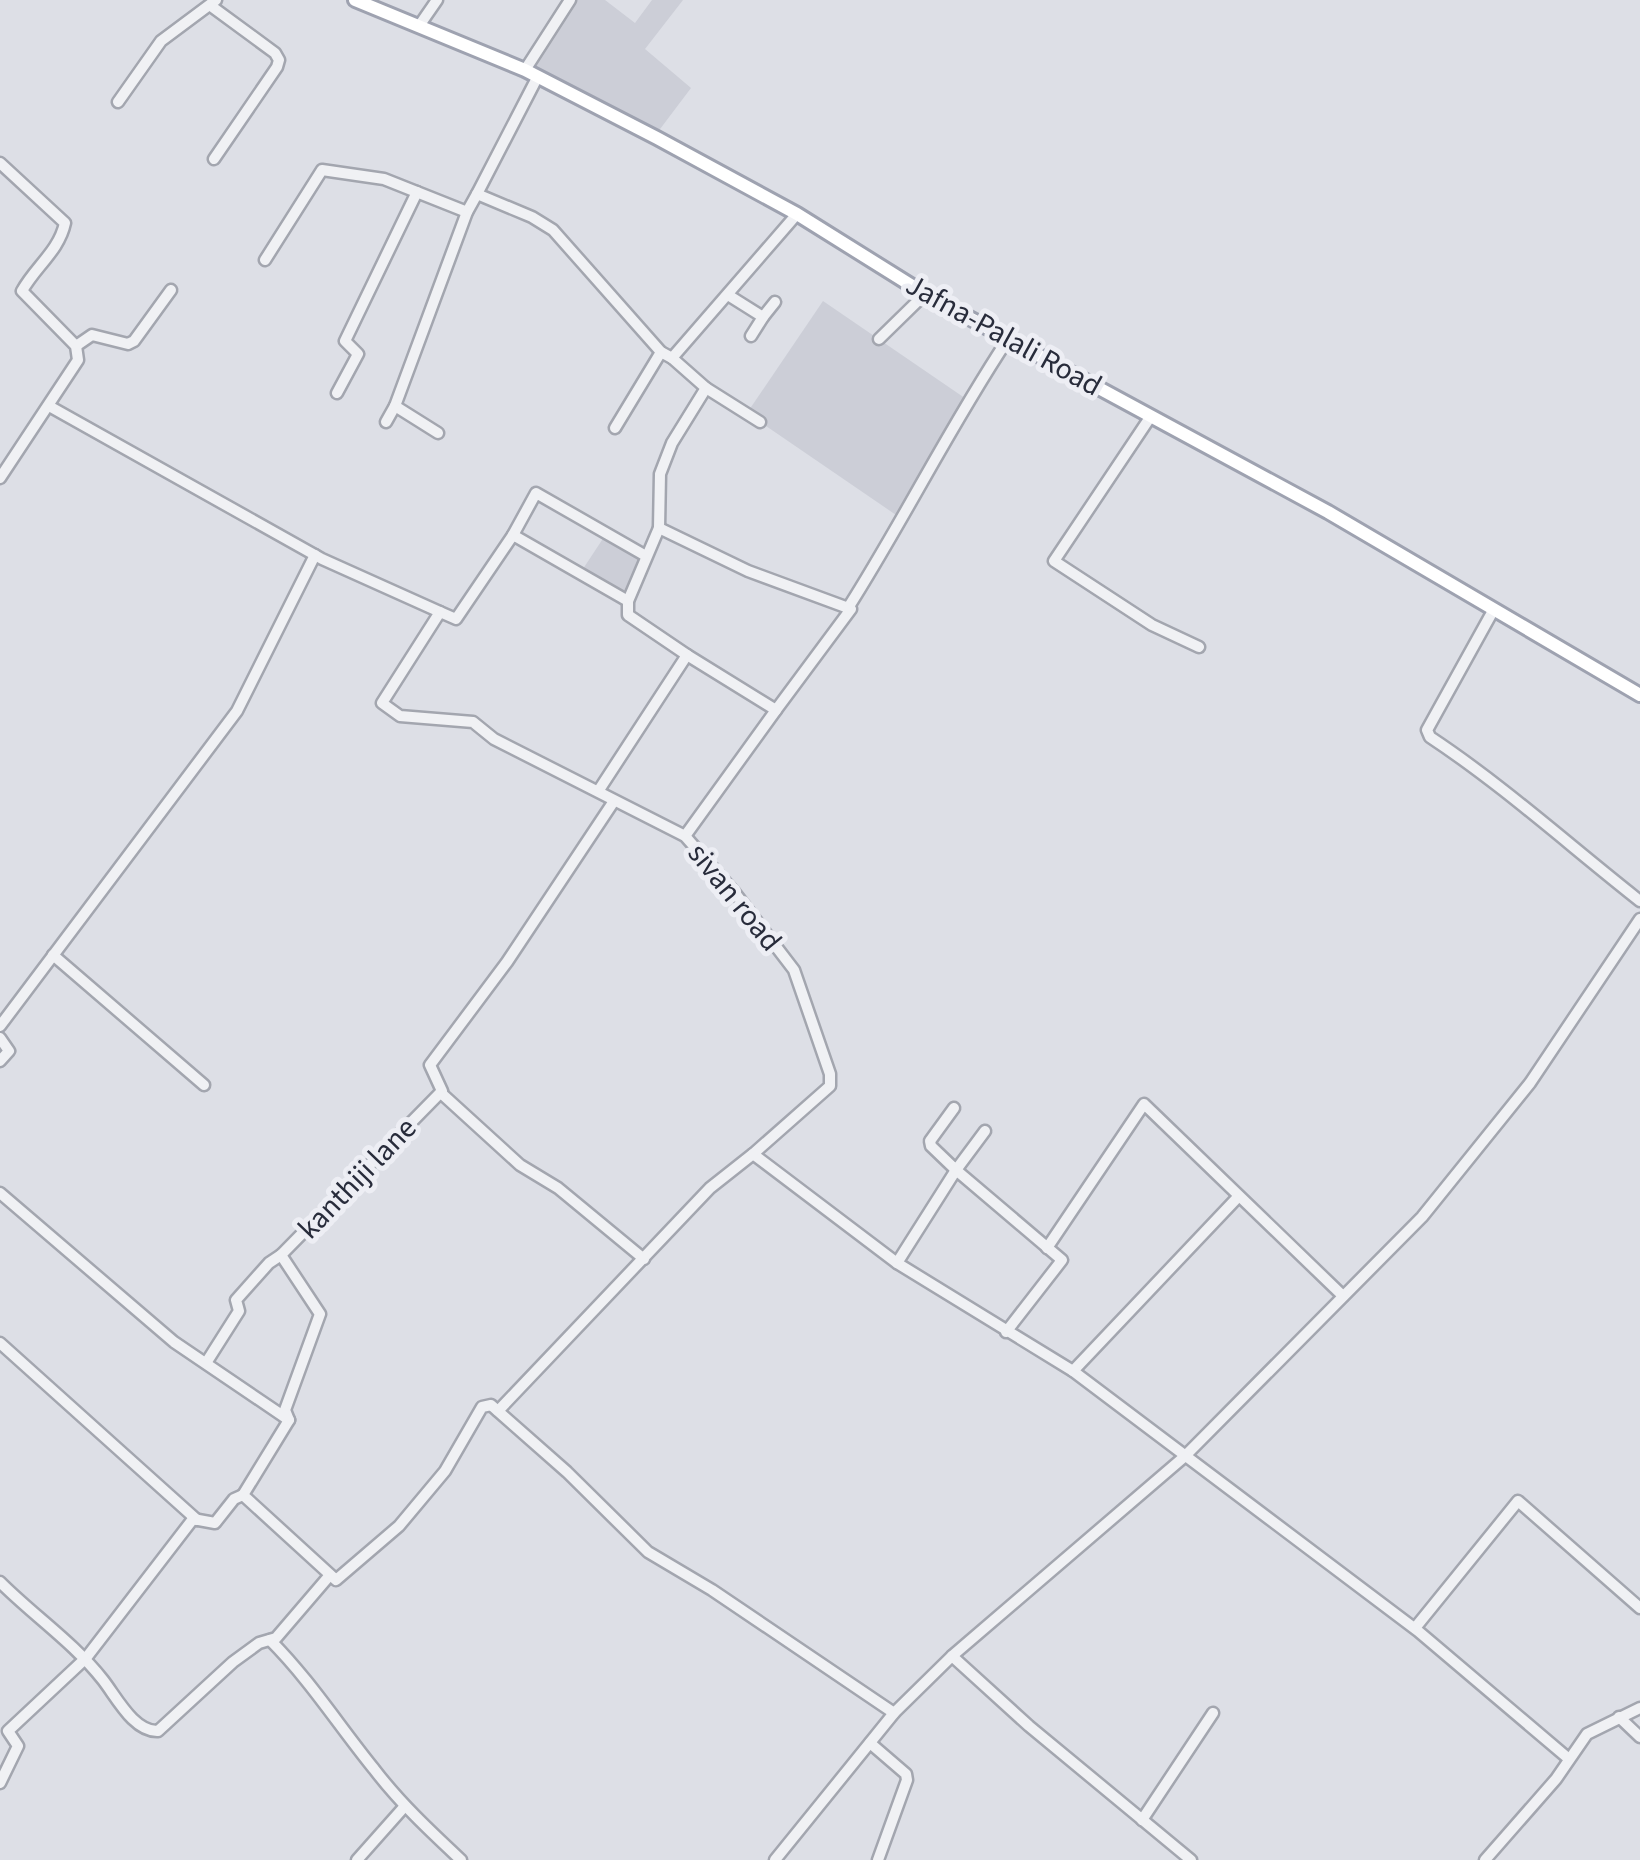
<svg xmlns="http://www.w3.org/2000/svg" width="1640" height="1860" font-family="'Source Sans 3',sans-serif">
<rect width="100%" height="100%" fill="#dddfe6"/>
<g fill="#ccced7">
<polygon points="575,0 605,0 635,23 652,0 683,0 645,49 691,88 651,141 516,76"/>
<polygon points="823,301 975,405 899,517 747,413"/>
<polygon points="606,534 646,556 628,601 579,575"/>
</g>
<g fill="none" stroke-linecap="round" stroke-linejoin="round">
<g stroke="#a3a6af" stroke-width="15">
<g id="minor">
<polyline points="211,6 275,53 279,60 277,67 214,159"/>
<polyline points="419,26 437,0"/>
<polyline points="525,70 570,0"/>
<polyline points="537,78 477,194 532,217 553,230 661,352 672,358 797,214"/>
<polyline points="118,102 161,41 216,0"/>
<path d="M0,163L65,223C59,251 35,267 22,291L76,346L78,360L0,478"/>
<polyline points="265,260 322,170 384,179 467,212"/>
<polyline points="728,295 763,317 751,336"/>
<polyline points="763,317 775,302"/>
<polyline points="879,339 925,294"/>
<polyline points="76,346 92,335 128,344 134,341 171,290"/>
<polyline points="706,388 760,422"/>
<polyline points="337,393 358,354 345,341 417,192"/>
<polyline points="49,406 322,559 440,612 382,703 400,716 473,722 494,739 685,836 735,893 794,970 830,1074 830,1086 753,1154 897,1263 1073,1371 1418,1631 1569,1759"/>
<polyline points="1151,416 1054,561 1152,625 1199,647"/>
<polyline points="386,422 395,406"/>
<polyline points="615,428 661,352"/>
<polyline points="438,433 395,406 467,212 477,194"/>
<polyline points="659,528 748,571 851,609 776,710 687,655"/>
<polyline points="513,535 536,493 646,556"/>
<path d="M848,608C904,520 950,426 1008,339"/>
<path d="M1494,609L1427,730L1430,737C1504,786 1570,846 1640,901"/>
<polyline points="440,612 456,619 513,535 628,601"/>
<polyline points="599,790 687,655 628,615 628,601 659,528 660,474 672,443 706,388 672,358"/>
<polyline points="614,801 507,962 430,1065 442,1091 281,1255 320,1314 285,1410 289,1420 243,1495 336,1580 399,1526 445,1471 482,1407 491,1405 567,1472 648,1552 712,1590 894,1713"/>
<polyline points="685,836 776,710"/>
<polyline points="53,955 204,1085"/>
<polyline points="0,1026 237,711 315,555"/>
<polyline points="0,1038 9,1051 0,1061"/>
<polyline points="441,1093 520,1165 558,1188 644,1259"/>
<polyline points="954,1108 930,1141 931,1146 956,1170 985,1131"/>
<polyline points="0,1193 174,1342 289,1420"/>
<polyline points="1047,1248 1144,1104 1343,1296"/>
<polyline points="897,1263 956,1170 1062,1260 1006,1332"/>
<polyline points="0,1343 197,1520"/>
<polyline points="206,1363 239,1311 236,1300 269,1263 281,1255"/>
<polyline points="1073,1371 1238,1197"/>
<polyline points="498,1411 710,1188 753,1154"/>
<path d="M0,1582C34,1616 73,1642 103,1680C117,1698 134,1732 158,1731L233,1662L259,1643L276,1638L330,1575"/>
<polyline points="1415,1628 1518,1501 1640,1608"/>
<path d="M270,1640C310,1680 339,1726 374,1769C400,1803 430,1831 461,1860"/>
<polyline points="952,1656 1029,1726 1191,1860"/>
<polyline points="1619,1717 1640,1737"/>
<polyline points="870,1743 906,1774 907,1780 878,1860"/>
<polyline points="0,1783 18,1746 8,1731 86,1658 193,1519 215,1523 234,1499 243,1495"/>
<polyline points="1142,1820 1213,1713"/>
<polyline points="357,1860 405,1806"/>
<polyline points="775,1860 894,1713 952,1656 1184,1457 1422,1217 1530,1083 1640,919"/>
<polyline points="1485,1860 1556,1779 1587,1734 1640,1708"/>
</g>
</g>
<g stroke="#9ea2b0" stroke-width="18">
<polyline id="major" points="355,0 525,70 657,138 797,214 925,294 1328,512 1640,695"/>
</g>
<use href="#minor" stroke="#f0f1f4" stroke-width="10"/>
<use href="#major" stroke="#fff" stroke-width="12"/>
</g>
<g text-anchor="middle" stroke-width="10" stroke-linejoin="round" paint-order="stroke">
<g font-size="30" fill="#282c3b" stroke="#edeef4">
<text transform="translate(1004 335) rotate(29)" y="10">Jafna-Palali Road</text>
<text transform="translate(735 897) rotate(51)" y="10">sivan road</text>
<text transform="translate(357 1178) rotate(-46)" y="10">kanthiji lane</text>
</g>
</g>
</svg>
